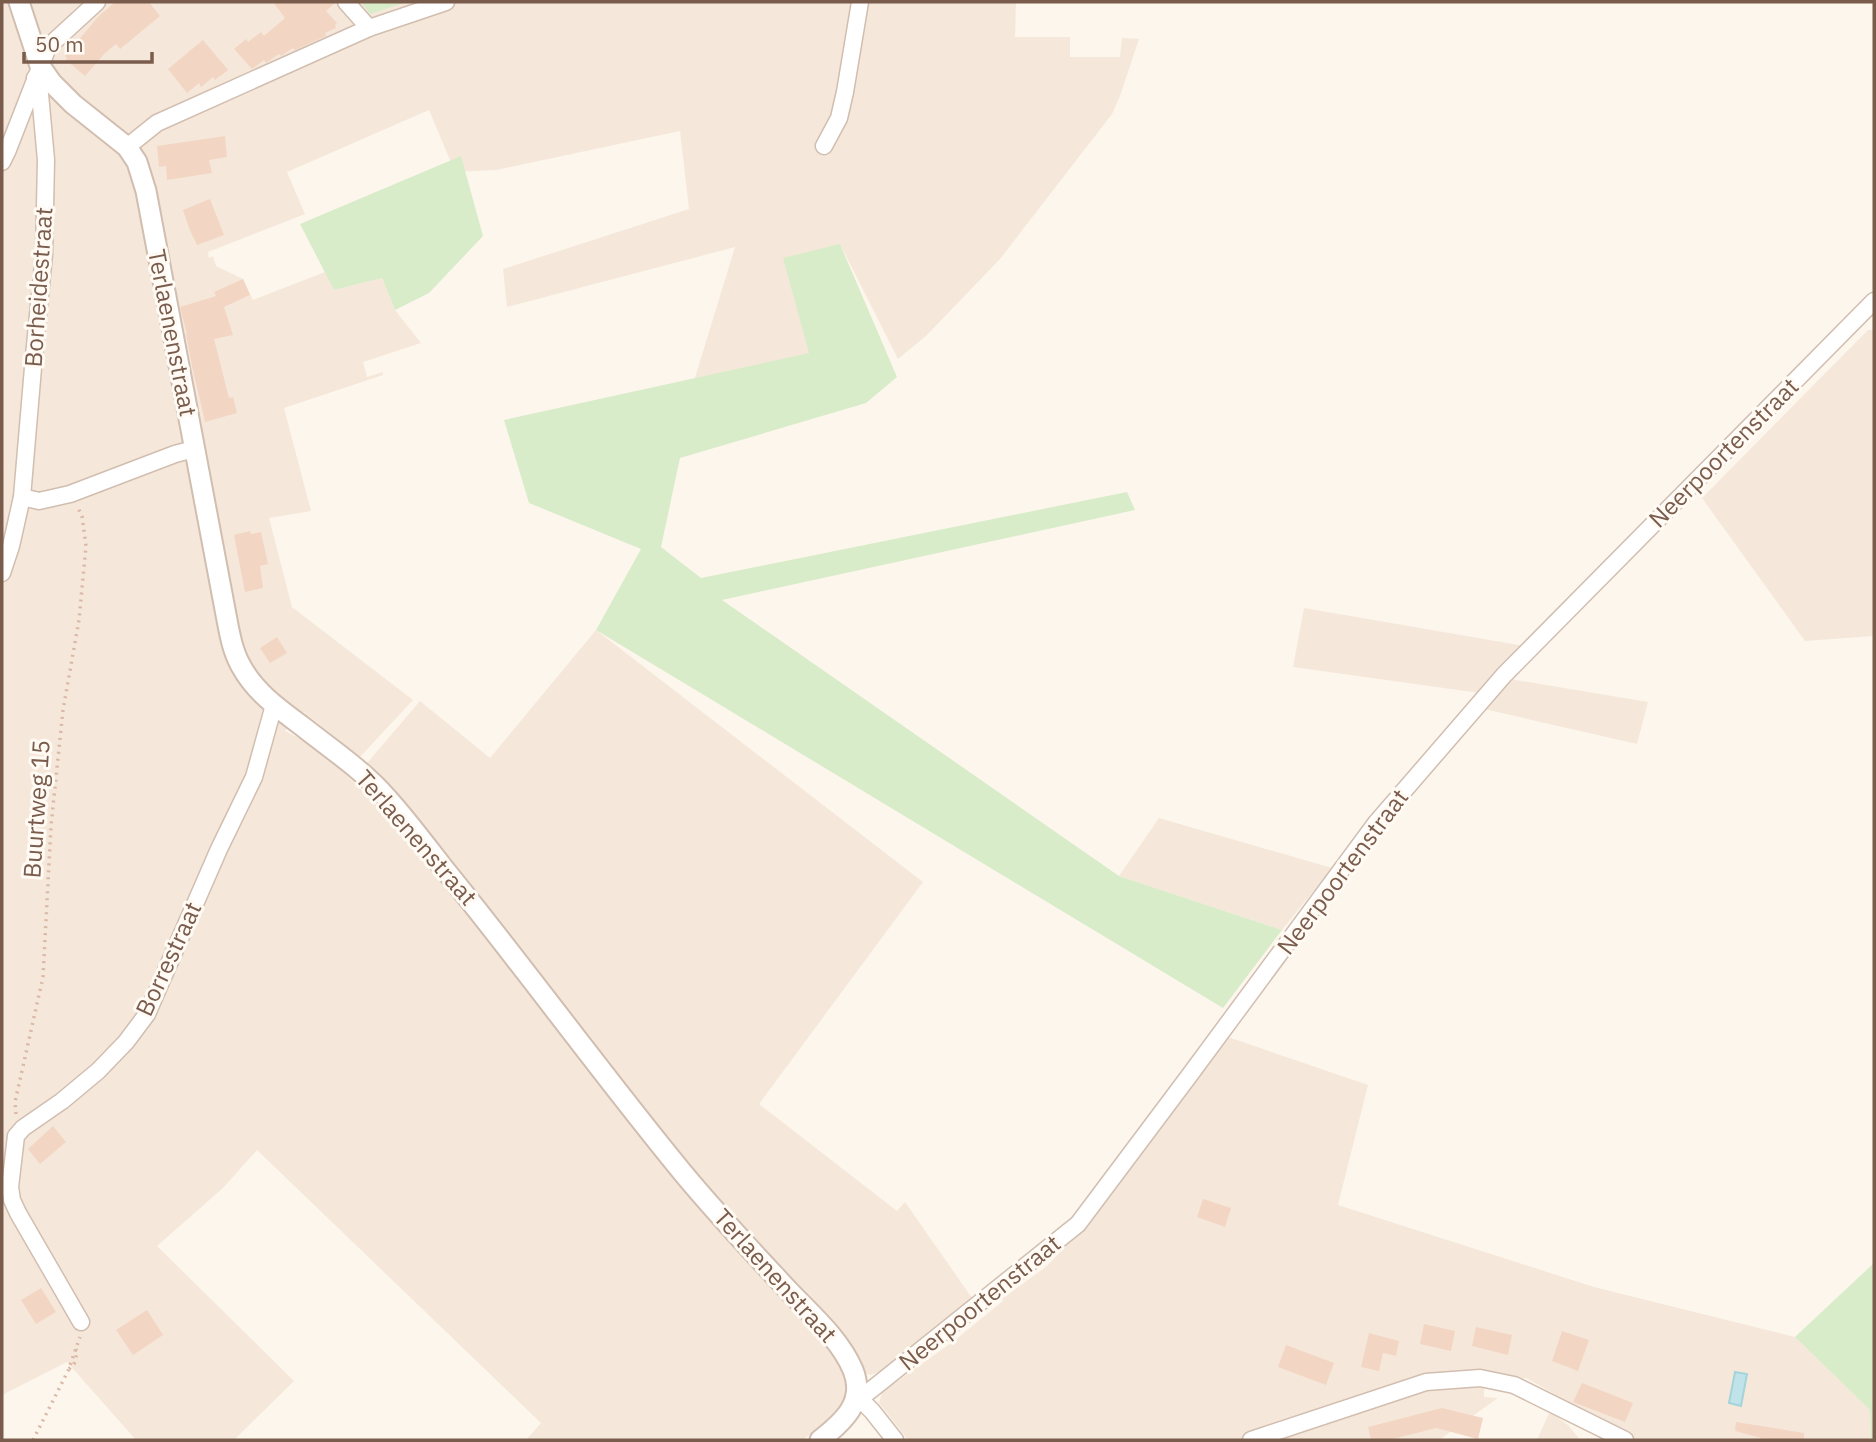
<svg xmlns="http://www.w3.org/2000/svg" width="1876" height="1442" font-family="'IBM Plex Sans',sans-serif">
<rect width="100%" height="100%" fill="#fdf6ec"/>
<g fill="#f5e8da">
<polygon points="2,2 1016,2 1015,37 1070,37 1070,57 1120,57 1122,38 1139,39 1120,96 1112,114 1000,259 926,336 898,359 840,244 809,353 682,420 735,247 507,307 503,269 689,209 680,131 496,170 455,172 429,110 287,172 305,214 208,252 209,258 213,256 216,266 243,279 253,300 325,272 334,290 382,278 395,310 421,343 363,362 367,377 383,372 383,375 284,408 311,511 269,518 292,607 413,700 360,757 304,712 301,712 285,731 306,742 340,769 377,805 395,793 367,763 420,701 490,758 596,630 923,882 759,1104 897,1211 905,1202 972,1298 882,1371 892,1385 954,1341 1003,1301 1002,1299 1047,1266 1089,1221 1228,1037 1368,1085 1338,1205 1594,1287 1795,1337 1870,1410 1871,1440 1631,1440 1633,1438 1526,1378 1484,1388 1484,1397 1498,1398 1439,1440 908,1440 879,1403 882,1393 891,1385 881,1371 871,1375 860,1372 842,1372 847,1391 839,1411 803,1440 526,1440 541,1423 257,1150 223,1188 157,1246 294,1381 234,1440 136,1440 67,1362 2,1395"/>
<polygon points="1868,330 1874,330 1874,636 1805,641 1702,498"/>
<polygon points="1304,608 1530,647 1498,677 1648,702 1637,744 1484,709 1494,695 1293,667"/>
<polygon points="1159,818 1332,868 1282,930 1119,876"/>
<polygon points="1550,1411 1569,1426 1580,1440 1537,1440"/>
</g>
<g fill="#d8ecc9">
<polygon points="361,2 407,2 370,14"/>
<polygon points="461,156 483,236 429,293 395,310 382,278 334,290 300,224"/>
<polygon points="840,244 897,377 866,403 680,458 661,547 701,578 1127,492 1135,510 722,600 1119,876 1282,930 1223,1008 596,630 641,549 529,503 504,420 809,353 783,258"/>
<polygon points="1874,1263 1874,1440 1871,1440 1870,1410 1795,1337"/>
</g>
<polygon fill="#bfe3e8" stroke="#a5d3da" stroke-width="2" points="1735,1372 1747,1374 1741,1406 1729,1403"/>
<g fill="#f3d5c3">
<polygon points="115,2 149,2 160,16 120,49 116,44 105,53 85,76 66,60 67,58 65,56 98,17"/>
<polygon points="273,2 336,2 326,11 337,23 335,25 336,28 325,33 326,36 295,50 293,48 281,56 279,54 266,63 264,60 252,69 234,49 246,39 248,42 261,32 264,36 285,18"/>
<polygon points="203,40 228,70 215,80 213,77 201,87 199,83 187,93 168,69"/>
<polygon points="225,136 227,157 209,160 212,173 167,180 166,166 159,167 157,146"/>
<polygon points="210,199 224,235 197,245 189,228 183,210"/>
<polygon points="243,279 250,295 224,307 233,335 214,339 229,398 233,397 237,413 205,422 192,366 186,334 187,334 180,307 216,296 214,292"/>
<polygon points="250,531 251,534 261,532 268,564 260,566 263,588 245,592 234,535"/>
<polygon points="277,637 287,653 270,663 260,648"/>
<polygon points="53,1126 66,1142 40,1164 28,1149"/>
<polygon points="1203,1199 1231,1208 1225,1227 1197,1217"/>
<polygon points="41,1288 56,1312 36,1324 21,1300"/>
<polygon points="147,1310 163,1335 133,1355 116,1330"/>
<polygon points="1424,1324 1455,1331 1451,1351 1420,1344"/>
<polygon points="1476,1327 1512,1335 1508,1355 1472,1346"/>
<polygon points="1562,1331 1589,1340 1578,1371 1552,1361"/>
<polygon points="1369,1333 1399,1341 1396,1356 1383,1353 1379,1371 1361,1367"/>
<polygon points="1286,1345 1334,1363 1326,1385 1278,1367"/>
<polygon points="1582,1383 1633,1403 1625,1422 1573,1402"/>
<polygon points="1442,1408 1483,1418 1478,1439 1436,1428 1389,1440 1371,1440 1368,1427"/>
<polygon points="1736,1422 1804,1433 1804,1440 1761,1440 1761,1438 1735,1431"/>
</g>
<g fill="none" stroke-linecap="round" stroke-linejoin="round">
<g stroke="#d1beb0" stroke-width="19">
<g id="minor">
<polyline points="346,2 369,28"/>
<polyline points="824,146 839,118 845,92 860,2"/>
<polyline points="127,147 157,123 369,28 446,2"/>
<polyline points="2,162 7,152 48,47 97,2"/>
<polyline points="22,497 39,501 70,494 175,454 194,449"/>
<polyline points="2,573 11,546 22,497 34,356 44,254 46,160 40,94 35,78"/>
<polyline points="81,1322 18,1213 12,1200 10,1187 16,1136 23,1128 62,1101 98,1071 126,1042 147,1014 219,849 254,777 274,705"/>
<polyline points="895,1440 872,1411 857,1396 867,1393 876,1386 1078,1224 1189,1076 1376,823 1504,675 1874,301"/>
<polyline points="1251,1440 1426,1382 1480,1378 1514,1385 1625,1440"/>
</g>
</g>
<g stroke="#d1beb0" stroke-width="23">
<path id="tertiary" d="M19,2L40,66L52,83L73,104L127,147L137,162L146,191L227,620C230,636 233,652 241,666C255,692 279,709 302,726C331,749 363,770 388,799C407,820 424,843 442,866C521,963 595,1065 674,1162C710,1207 750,1249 789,1291C811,1314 840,1339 853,1370C866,1402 843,1422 820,1440"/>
</g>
<g stroke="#d9b8a5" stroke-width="3.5" stroke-dasharray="2 5" stroke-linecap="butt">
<polyline points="16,1114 15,1102 43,977 51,826 63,710 79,620 86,546 82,516 77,506"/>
<polyline points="69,1369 74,1364 77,1353 76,1349"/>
<polyline points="33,1440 68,1371 80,1337"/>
</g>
<use href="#minor" stroke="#fff" stroke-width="16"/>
<use href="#tertiary" stroke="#fff" stroke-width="19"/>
</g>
<g text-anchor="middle" stroke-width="6" stroke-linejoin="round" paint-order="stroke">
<g font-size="24" fill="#7a5c4d" stroke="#fffaf3">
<text transform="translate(39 287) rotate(-86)" y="8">Borheidestraat</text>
<text transform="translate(172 333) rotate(79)" y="8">Terlaenenstraat</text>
<text transform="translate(1724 453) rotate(-45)" y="8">Neerpoortenstraat</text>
<text transform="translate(37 809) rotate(-86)" y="8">Buurtweg 15</text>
<text transform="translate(416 838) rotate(49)" y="8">Terlaenenstraat</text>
<text transform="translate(1343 872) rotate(-53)" y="8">Neerpoortenstraat</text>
<text transform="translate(169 959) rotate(-65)" y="8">Borrestraat</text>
<text transform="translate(775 1276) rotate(48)" y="8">Terlaenenstraat</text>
<text transform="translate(980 1303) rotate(-39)" y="8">Neerpoortenstraat</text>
</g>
</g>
<rect width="1876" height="1442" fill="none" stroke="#7a5c4d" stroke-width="7"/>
<path d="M24 52v10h128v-10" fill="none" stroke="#7a5c4d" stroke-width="3.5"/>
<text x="35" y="52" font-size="21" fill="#7a5c4d" stroke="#fffaf3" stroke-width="5" paint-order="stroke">50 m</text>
</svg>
